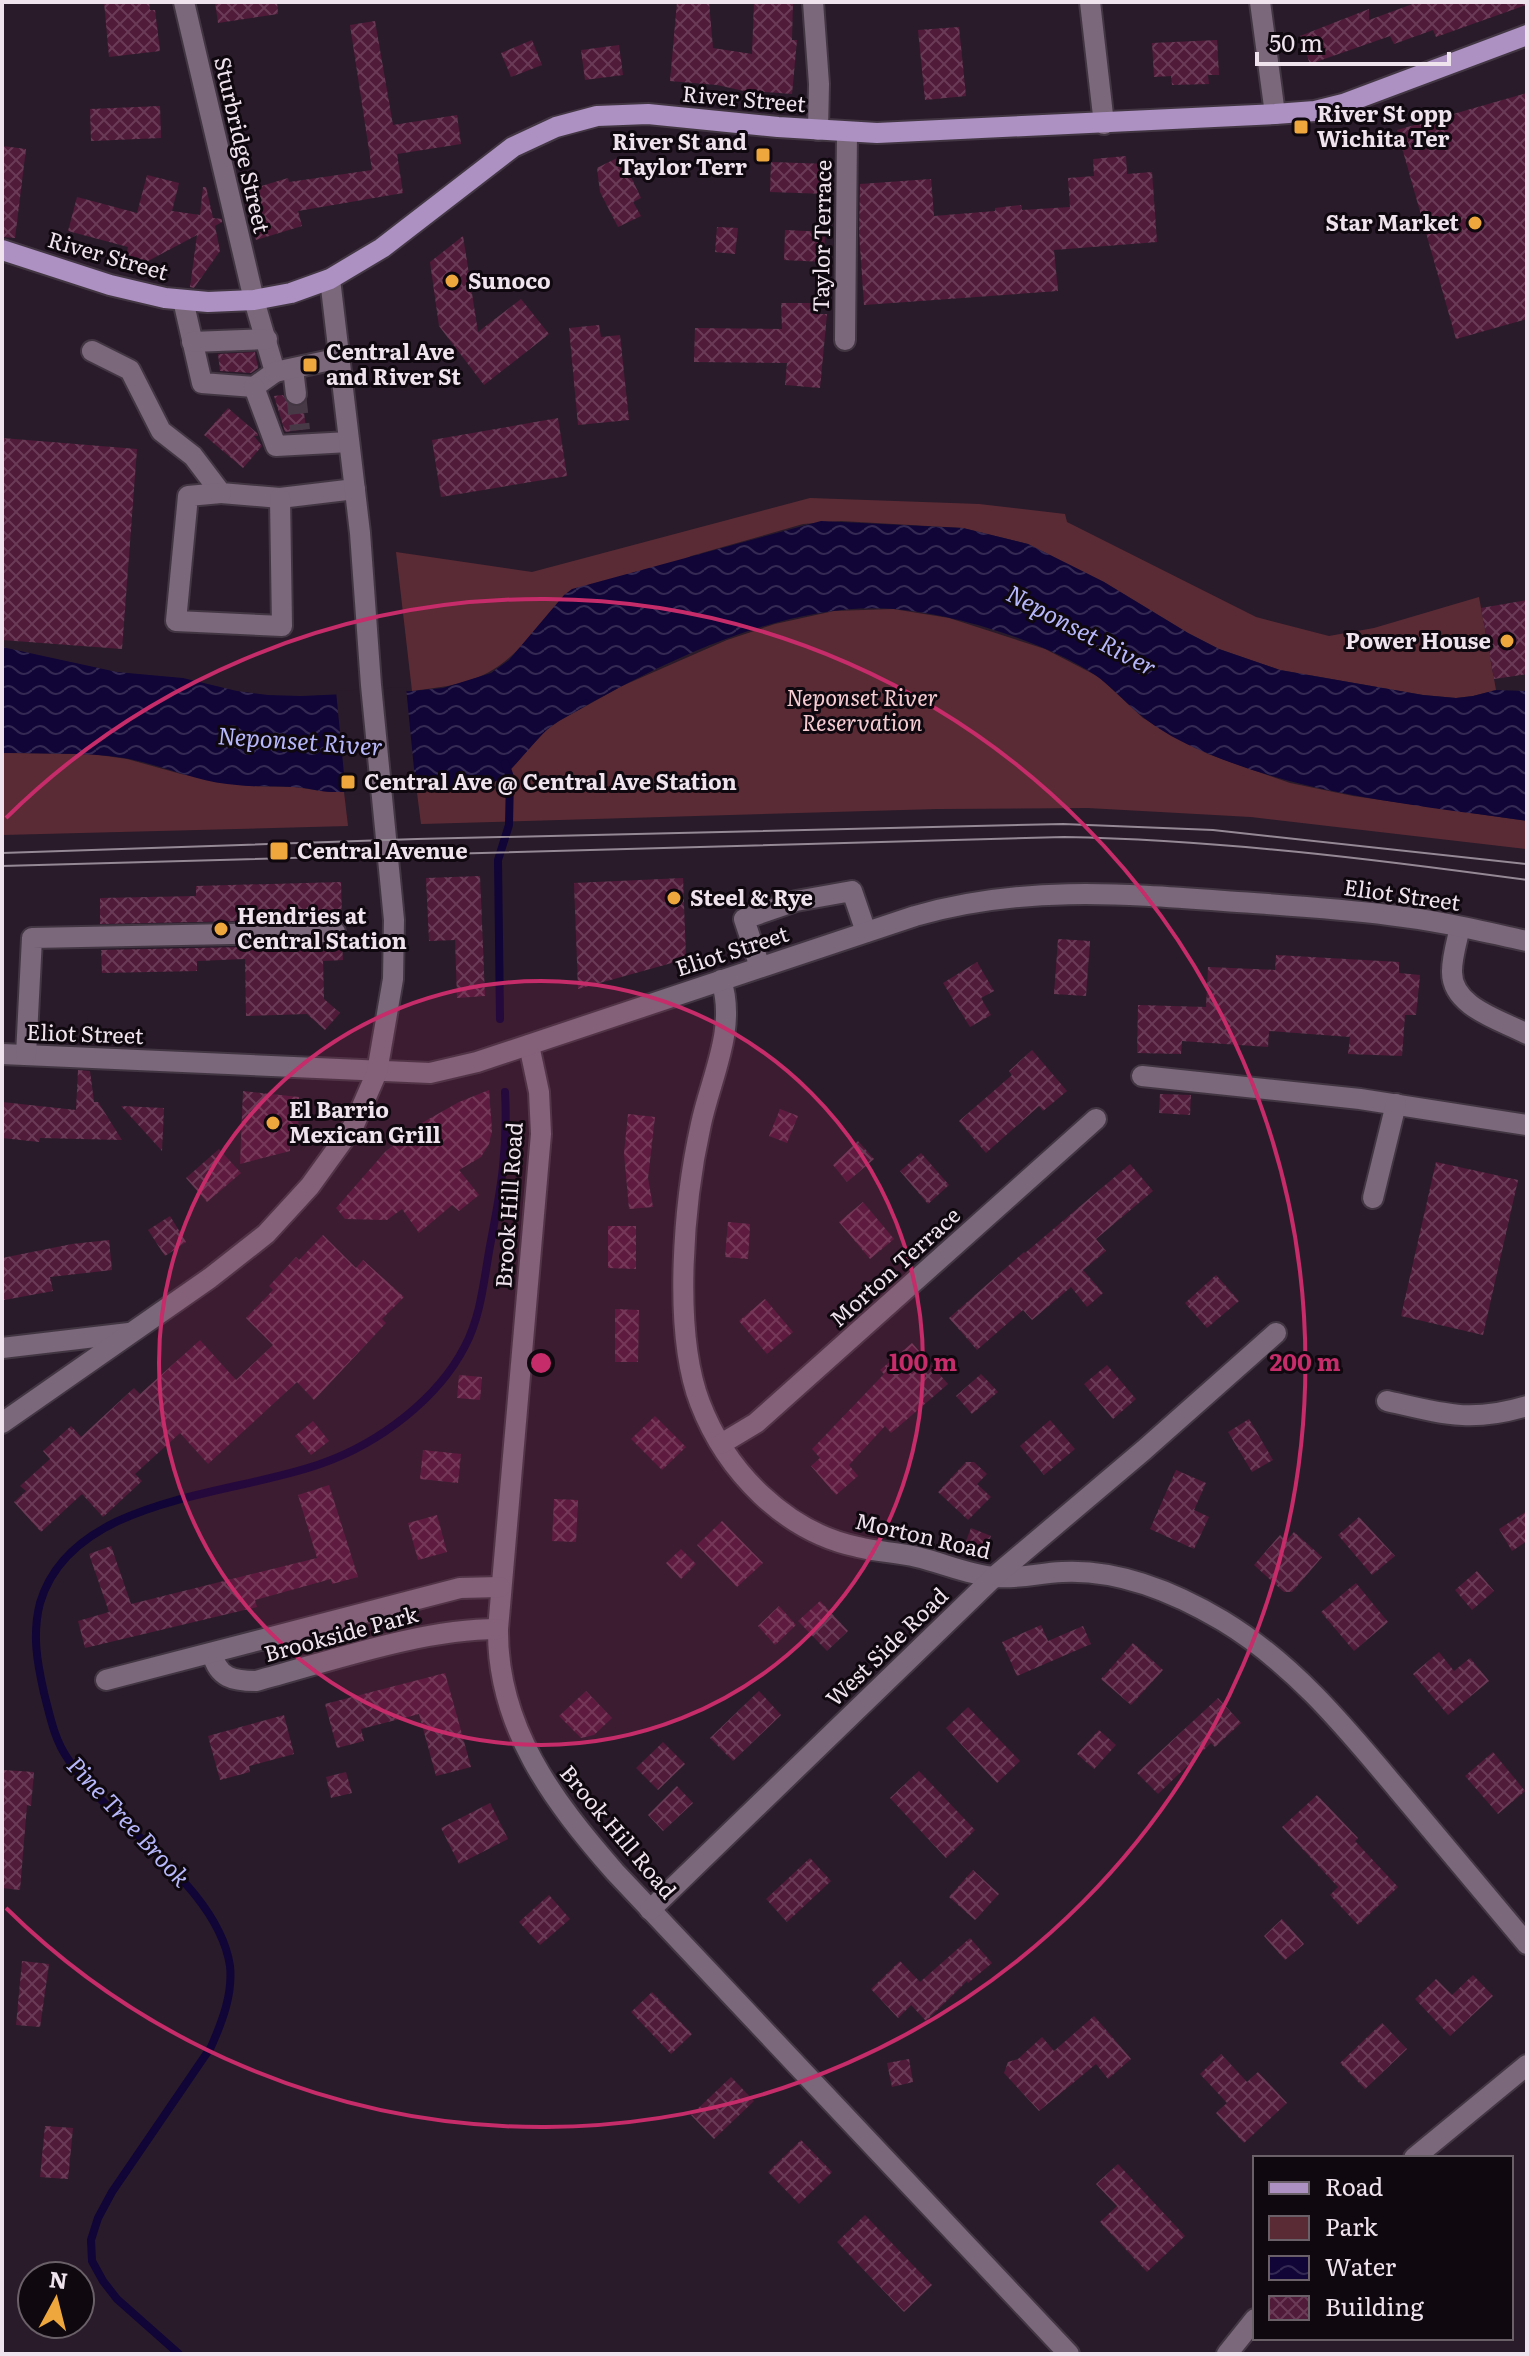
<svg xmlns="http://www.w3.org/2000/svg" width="1529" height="2356" font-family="Literata,serif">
<defs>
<pattern id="water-waves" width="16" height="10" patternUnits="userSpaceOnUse" patternTransform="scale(2)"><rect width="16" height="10" fill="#100536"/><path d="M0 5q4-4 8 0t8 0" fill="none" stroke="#332953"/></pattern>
<pattern id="building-cross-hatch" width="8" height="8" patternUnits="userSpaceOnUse" patternTransform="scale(2)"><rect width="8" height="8" fill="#501a39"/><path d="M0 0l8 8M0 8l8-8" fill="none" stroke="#6a3b56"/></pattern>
</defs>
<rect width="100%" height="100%" fill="#2a1b2a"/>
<g fill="#5b2b35">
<path d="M810,498L979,504L1065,514L1067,522L1256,617L1329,636L1374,628L1479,597L1496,690L1473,696L1456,698L1423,695L1280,670L1219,649L1188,633L1104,582L1028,544L963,528L841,521L803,524L691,556L524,643C490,681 461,685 412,691L396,552L532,572Z"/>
<polygon points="893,609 949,618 1045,649 1099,677 1143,718 1179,739 1208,754 1290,783 1353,796 1527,821 1527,849 1251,817 1088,808 937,809 421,824 416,785 462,787 506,774 545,731 559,721 622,686 727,640 775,624 834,611"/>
<polygon points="2,753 92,754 127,759 181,774 248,786 295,787 329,792 344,792 348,826 2,835"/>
</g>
<path fill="url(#water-waves)" d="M821,521L963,528L1028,544L1104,582L1188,633L1219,649L1280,670L1423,695L1456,698L1473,696L1496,690L1527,691V821C1419,805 1310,796 1209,754C1184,744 1158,730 1138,713C1124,701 1111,686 1095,675C1046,642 955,614 895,609C782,600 655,666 559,721C534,735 512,779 487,785C463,791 438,784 414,785C387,786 360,793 333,792C319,792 306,787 292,787C271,786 249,787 227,784C192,780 159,764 124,758C84,752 43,754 2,753V647L117,672L183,678L237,691L268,695L301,696L412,691L443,688L491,673L509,660L564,595L572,589Z"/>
<polygon fill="#2a1b2a" points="406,687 416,789 346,795 336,691"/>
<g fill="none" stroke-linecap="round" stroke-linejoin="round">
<g stroke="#100536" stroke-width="8">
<polyline points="500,1019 498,860 509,825 510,777 505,763"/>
<path d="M179,2354L117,2299L103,2281L92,2261L91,2240L98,2218L112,2192L211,2047C222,2022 233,1994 230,1966C218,1885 110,1825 68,1759C54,1739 50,1716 44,1693C37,1662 32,1634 40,1603C72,1495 235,1496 323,1463C379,1443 438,1399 465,1346C481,1316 484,1279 490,1246C501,1189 508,1150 505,1092"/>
</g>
</g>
<g fill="url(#building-cross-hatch)">
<polygon points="104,2 149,2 150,10 155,10 160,51 109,57"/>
<polygon points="215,2 277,2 278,14 218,23"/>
<polygon points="677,2 709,2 713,48 752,54 754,2 793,2 792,40 797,40 792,94 754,91 753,93 717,85 670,81"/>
<polygon points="1418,2 1526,2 1526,5 1436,37 1433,30 1394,44 1390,36 1310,64 1300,36 1369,9 1369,20"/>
<polygon points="375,21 393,125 457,115 461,144 397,154 403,193 298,211 302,226 256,240 242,192 288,178 289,182 372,170 350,25"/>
<polygon points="959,27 966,96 925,100 918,30"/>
<polygon points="532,40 542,65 511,77 501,53"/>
<polygon points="1217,40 1219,75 1208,75 1209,84 1172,85 1171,76 1154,77 1152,43"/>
<polygon points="619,45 623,75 585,80 581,50"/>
<polygon points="1527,93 1527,319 1456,339 1397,130"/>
<polygon points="160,106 161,138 91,141 90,109"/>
<polygon points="2,146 26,149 15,238 2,237"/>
<polygon points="621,156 641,198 633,202 641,216 618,227 600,192 597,168"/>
<polygon points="1126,156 1127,174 1152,172 1157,242 1054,250 1058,291 864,305 859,232 860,184 931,179 934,216 995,211 995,208 1021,205 1022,210 1070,207 1068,178 1094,176 1093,159"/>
<polygon points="771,162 828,164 827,194 770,192"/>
<polygon points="147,175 179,183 172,211 200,215 203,187 206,187 213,218 222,219 222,222 215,226 220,251 194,288 190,287 197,235 148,261 126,255 128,247 68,231 77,197 137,213"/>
<polygon points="717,227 738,228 735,254 715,252"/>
<polygon points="785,230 825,232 824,262 784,260"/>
<polygon points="463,236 478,332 521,299 549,334 484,385 439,326 430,262"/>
<polygon points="781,303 814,303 815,314 827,314 820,388 785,385 787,363 694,362 695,328 782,329"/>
<polygon points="599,325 601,337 620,335 629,420 578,425 569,328"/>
<polygon points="255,352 258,368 251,373 220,371 218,354"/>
<polygon points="283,395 290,406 303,405 306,429 285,432 274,396"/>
<polygon points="228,408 257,433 258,436 254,436 262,446 243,468 204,435"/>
<polygon points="558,418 567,476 441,497 432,440"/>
<polygon points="2,438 137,449 122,649 2,640"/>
<polygon points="1527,600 1527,674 1494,679 1481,608"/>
<polygon points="480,876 485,996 457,998 455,940 429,941 426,878"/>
<polygon points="683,878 686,959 578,989 574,883"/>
<polygon points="341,882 342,921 335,919 100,924 100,898 196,896 196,886"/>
<polygon points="1058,939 1090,941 1086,996 1054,994"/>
<polygon points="342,943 343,960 323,961 324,999 340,1013 325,1030 307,1014 246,1016 245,959 197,961 197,971 102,973 101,950 335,945"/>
<polygon points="1276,955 1399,962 1399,973 1420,975 1416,1015 1405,1015 1402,1056 1348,1054 1350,1037 1269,1031 1268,1047 1182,1041 1181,1054 1137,1053 1138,1005 1206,1007 1208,967 1275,970"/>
<polygon points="977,962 994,991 981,998 991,1015 970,1027 943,983"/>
<polygon points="1032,1050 1067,1091 1043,1111 1039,1106 986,1153 959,1121 1012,1075 1009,1071"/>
<polygon points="78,1070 90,1071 94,1102 98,1102 122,1140 40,1138 39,1142 2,1138 2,1102 76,1110"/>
<polygon points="489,1090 492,1131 489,1144 481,1157 459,1170 479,1195 459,1211 452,1205 419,1233 402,1209 387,1220 345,1219 336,1208 385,1152 420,1124 459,1102"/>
<polygon points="243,1091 299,1097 298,1136 290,1135 290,1151 240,1164"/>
<polygon points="1160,1094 1191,1095 1190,1115 1159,1113"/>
<polygon points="121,1106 164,1108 162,1151"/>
<polygon points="780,1109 798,1116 787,1143 769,1136"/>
<polygon points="628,1114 655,1117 648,1178 653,1207 629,1209 624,1153"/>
<polygon points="858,1141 874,1159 847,1182 833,1165"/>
<polygon points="219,1149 241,1173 207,1202 186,1178"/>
<polygon points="921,1153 949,1185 928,1204 900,1171"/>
<polygon points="1436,1162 1518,1180 1483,1335 1401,1316"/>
<polygon points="1130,1164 1153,1191 1096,1239 1106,1251 1083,1270 1103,1293 1087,1307 1071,1287 1032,1320 1023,1310 977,1350 949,1318 1024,1252 1025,1253"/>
<polygon points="863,1202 894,1239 870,1259 839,1222"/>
<polygon points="170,1216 186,1242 165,1256 148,1230"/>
<polygon points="728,1222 750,1224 748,1259 725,1257"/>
<polygon points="608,1226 636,1226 636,1269 608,1268"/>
<polygon points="323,1235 356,1268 363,1260 404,1297 382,1319 386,1323 314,1400 297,1382 208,1464 180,1433 135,1474 142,1481 103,1517 82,1494 41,1532 14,1502 26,1491 20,1486 50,1459 43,1451 71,1426 81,1437 134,1388 140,1394 200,1340 236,1380 273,1345 246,1318 273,1290 269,1286 296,1257 299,1260"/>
<polygon points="109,1240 112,1270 50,1277 53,1291 4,1300 2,1258 72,1244"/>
<polygon points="1216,1275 1239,1301 1207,1328 1185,1303"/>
<polygon points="765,1299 793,1332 767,1354 739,1321"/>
<polygon points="615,1309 639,1310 638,1362 615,1362"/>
<polygon points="912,1343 948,1384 891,1433 885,1426 849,1465 858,1476 836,1495 811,1466 820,1458 812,1449 884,1374 880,1370"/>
<polygon points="1107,1365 1136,1399 1113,1419 1084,1384"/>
<polygon points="981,1374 998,1392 972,1414 956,1396"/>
<polygon points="459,1375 482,1377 480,1400 457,1398"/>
<polygon points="655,1416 686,1447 662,1470 631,1439"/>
<polygon points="1249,1419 1273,1460 1252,1472 1228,1432"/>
<polygon points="1050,1420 1075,1449 1044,1475 1020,1446"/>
<polygon points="313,1421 329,1441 311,1455 295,1436"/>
<polygon points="423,1450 461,1454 458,1483 420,1479"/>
<polygon points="966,1462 974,1462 987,1474 977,1484 991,1497 968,1520 938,1492"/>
<polygon points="1176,1470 1206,1483 1194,1510 1209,1517 1194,1549 1150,1529"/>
<polygon points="329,1485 358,1577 332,1584 331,1579 255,1600 257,1607 85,1648 78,1621 109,1612 89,1554 111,1546 131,1604 317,1558 298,1495"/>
<polygon points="554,1499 578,1500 576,1542 552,1541"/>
<polygon points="1527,1511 1527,1541 1512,1551 1499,1529"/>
<polygon points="437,1515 447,1552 418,1560 408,1523"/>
<polygon points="1359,1517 1395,1556 1372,1575 1338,1535"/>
<polygon points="722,1521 763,1563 737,1587 697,1545"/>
<polygon points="971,1528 991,1536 982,1557 963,1549"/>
<polygon points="1294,1532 1322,1557 1292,1592 1284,1592 1254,1565 1280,1535 1286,1541"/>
<polygon points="681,1549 696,1564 681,1579 666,1563"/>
<polygon points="1477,1571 1494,1591 1472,1610 1455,1590"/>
<polygon points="1356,1583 1388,1622 1354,1651 1321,1612"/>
<polygon points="820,1601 848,1631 827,1651 798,1621"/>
<polygon points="779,1606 796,1625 775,1645 758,1626"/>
<polygon points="1041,1625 1048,1641 1083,1626 1091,1644 1017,1676 1002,1642"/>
<polygon points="1133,1643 1163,1670 1131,1705 1101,1679"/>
<polygon points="1439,1652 1454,1671 1470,1658 1489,1681 1448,1715 1413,1674"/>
<polygon points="445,1673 471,1767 436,1776 419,1714 361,1729 364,1741 337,1748 325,1704"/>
<polygon points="586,1691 612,1718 594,1735 581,1738 559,1716"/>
<polygon points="759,1691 781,1715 733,1761 710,1738"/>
<polygon points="1218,1698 1241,1723 1215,1747 1211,1743 1158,1794 1137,1773"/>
<polygon points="968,1707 1020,1761 997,1783 946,1728"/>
<polygon points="284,1715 294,1754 249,1766 250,1772 220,1780 208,1736"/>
<polygon points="1099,1730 1116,1745 1094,1769 1077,1754"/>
<polygon points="663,1742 685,1764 658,1790 636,1768"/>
<polygon points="1493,1752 1525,1791 1498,1814 1465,1776"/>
<polygon points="2,1770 34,1772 31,1806 27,1805 20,1890 2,1888"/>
<polygon points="919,1771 975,1830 946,1858 890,1798"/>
<polygon points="346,1772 352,1793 331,1798 326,1777"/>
<polygon points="677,1786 693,1803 663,1831 648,1815"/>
<polygon points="1317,1795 1358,1838 1355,1841 1398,1887 1358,1925 1330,1895 1338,1887 1282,1827"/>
<polygon points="490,1803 508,1839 459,1864 441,1828"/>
<polygon points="810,1858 831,1881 787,1922 766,1899"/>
<polygon points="973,1870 999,1894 975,1920 949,1897"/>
<polygon points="549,1895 570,1919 540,1945 519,1922"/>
<polygon points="1282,1919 1304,1944 1285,1960 1264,1936"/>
<polygon points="970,1938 992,1963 968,1983 967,1981 926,2021 911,2005 898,2018 871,1989 900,1961 920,1982"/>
<polygon points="22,1961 49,1964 40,2027 16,2025"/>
<polygon points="1473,1975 1493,1996 1450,2036 1415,1999 1436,1979 1452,1995"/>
<polygon points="652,1992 692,2034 671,2054 631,2012"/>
<polygon points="1094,2016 1131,2059 1108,2079 1096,2064 1039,2111 1004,2073 1008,2062 1018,2059 1042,2037 1054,2051"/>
<polygon points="1382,2023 1407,2049 1365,2089 1340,2063"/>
<polygon points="1221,2054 1247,2082 1258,2072 1287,2103 1244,2143 1216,2113 1227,2103 1200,2074"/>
<polygon points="909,2059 913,2082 892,2087 887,2063"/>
<polygon points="731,2077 754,2101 714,2139 691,2115"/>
<polygon points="45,2126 73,2128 68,2179 40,2177"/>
<polygon points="801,2140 832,2172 799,2204 768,2172"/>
<polygon points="1118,2164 1185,2236 1147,2272 1100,2222 1117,2206 1096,2184"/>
<polygon points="865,2215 932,2285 904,2312 837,2242"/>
</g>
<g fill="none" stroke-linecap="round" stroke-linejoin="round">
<polyline stroke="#483947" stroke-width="20" stroke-dasharray="20 10" stroke-linecap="butt" points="296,394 300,430"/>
<g stroke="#433643" stroke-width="24">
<g id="minor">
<polyline points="813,2 819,84 818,130"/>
<polyline points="1090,2 1104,124"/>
<polyline points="1260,2 1275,114"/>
<polyline points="183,300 202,383 254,387 275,372 254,300 184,2"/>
<polyline points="845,340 847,132"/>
<polyline points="192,342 267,339"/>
<polyline points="92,351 130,370 161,431 193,456 221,493 280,498 355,489"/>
<polyline points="293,369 296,394"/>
<polyline points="275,372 340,358"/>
<polyline points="254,387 276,446 349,442"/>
<polyline points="221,493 188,496 176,621 282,626 280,498"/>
<path d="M1460,927C1457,941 1452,957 1452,971C1451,1007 1501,1020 1527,1034"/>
<polyline points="760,967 744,919 796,901 852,891 866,932"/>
<path d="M721,980C737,1028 711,1077 701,1124C684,1200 672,1330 700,1403C726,1471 785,1532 858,1547C877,1552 897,1552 917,1557C943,1563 969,1575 995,1577C1018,1579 1040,1573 1062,1572C1118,1569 1176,1593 1223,1621C1294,1664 1346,1728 1398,1790C1441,1841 1484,1893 1527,1944"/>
<path d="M529,1045L539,1092L541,1134L498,1629C497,1727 553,1801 615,1872L1069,2354"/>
<path d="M2,1054L430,1073L477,1062L915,916C1018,886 1119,893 1224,901C1279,905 1334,908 1389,915C1435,920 1481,931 1527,941"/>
<polyline points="26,1055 32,938 335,932"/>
<polyline points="1142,1076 1360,1099 1527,1125"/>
<polyline points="1373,1198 1396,1104"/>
<polyline points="2,1348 129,1333"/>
<path d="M1387,1401C1444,1414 1470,1423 1527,1406"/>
<polyline points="2,1423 210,1278 266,1234 310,1186 354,1125 377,1072 393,979 394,920 371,685 360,533 330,279"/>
<polyline points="721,1444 756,1423 1096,1119"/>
<path d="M212,1653C218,1678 233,1681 256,1681C331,1661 421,1629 498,1629"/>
<polyline points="106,1680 460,1588 500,1587"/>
<polyline points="650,1910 994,1577 1144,1450 1276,1333"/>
<polyline points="1414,2158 1527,2065"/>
<polyline points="1227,2354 1255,2319"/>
</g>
</g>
<g stroke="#433643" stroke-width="24">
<polyline id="major" points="2,250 110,285 165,298 208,302 254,300 291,293 330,279 382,248 513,147 556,127 597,116 648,114 778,127 877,133 1275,114 1315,111 1343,104 1527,35"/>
</g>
<use href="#minor" stroke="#7b687b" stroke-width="20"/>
<use href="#major" stroke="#ac91c2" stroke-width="20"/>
<g stroke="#968996" stroke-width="2">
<polyline points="2,853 417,839 1063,824 1213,830 1527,864"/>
<path d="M2,866L1064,837C1220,840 1373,859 1527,880"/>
</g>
</g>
<circle cx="541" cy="1363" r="382" fill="#c62c6a" fill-opacity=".12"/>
<g fill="none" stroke="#c62c6a" stroke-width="4">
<circle cx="541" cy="1363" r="382"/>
<path d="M6 818A764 764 0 1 1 6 1908"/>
</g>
<g fill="#eea73d" stroke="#0f080f" stroke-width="3">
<rect x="1293" y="119" width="16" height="16" rx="4"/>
<rect x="755" y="147" width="16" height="16" rx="4"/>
<circle cx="1475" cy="223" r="8"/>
<circle cx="452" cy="281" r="8"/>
<rect x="302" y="357" width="16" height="16" rx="4"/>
<circle cx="1507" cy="641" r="8"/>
<rect x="340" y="774" width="16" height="16" rx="4"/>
<rect x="269" y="841" width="20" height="20" rx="4"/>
<circle cx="674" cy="898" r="8"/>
<circle cx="221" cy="929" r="8"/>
<circle cx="273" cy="1123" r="8"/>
</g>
<g text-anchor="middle" stroke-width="6" stroke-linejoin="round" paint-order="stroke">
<g font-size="22" fill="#efe4ee" stroke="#0f080f">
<text transform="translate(744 99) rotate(5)" y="8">River Street</text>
<text transform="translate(242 145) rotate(77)" y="8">Sturbridge Street</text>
<text transform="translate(822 236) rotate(-89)" y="8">Taylor Terrace</text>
<text transform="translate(108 256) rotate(16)" y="8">River Street</text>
<text transform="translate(1402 895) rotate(8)" y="8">Eliot Street</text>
<text transform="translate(732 951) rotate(-18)" y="8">Eliot Street</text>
<text transform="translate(85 1034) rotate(2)" y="8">Eliot Street</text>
<text transform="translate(509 1205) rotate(-86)" y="8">Brook Hill Road</text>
<text transform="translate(895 1267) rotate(-42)" y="8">Morton Terrace</text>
<text transform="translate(923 1536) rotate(13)" y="8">Morton Road</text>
<text transform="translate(341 1634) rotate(-15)" y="8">Brookside Park</text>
<text transform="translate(887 1647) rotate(-44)" y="8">West Side Road</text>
<text transform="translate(618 1832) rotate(50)" y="8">Brook Hill Road</text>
</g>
<g font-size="22" font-weight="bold" fill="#efe4ee" stroke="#0f080f" text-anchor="start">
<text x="1317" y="122">River St opp<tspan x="1317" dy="25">Wichita Ter</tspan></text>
<text x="747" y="150" text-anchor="end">River St and<tspan x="747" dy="25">Taylor Terr</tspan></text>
<text x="1459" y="231" text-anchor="end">Star Market</text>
<text x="468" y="289">Sunoco</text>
<text x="326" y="360">Central Ave<tspan x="326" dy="25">and River St</tspan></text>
<text x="1491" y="649" text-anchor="end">Power House</text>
<text x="364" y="790">Central Ave @ Central Ave Station</text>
<text x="297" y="859">Central Avenue</text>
<text x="690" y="906">Steel &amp; Rye</text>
<text x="237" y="924">Hendries at<tspan x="237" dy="25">Central Station</tspan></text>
<text x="289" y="1118">El Barrio<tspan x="289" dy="25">Mexican Grill</tspan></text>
</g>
<g font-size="22" font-style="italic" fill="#f7cdd3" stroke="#0f080f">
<text x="862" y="706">Neponset River<tspan x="862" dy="25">Reservation</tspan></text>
</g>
<g font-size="24" font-style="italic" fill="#b7b7fb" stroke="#0f080f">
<text transform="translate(1081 631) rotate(28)" y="8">Neponset River</text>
<text transform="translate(300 742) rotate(4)" y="8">Neponset River</text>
<text transform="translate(128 1822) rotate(47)" y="8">Pine Tree Brook</text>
</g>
</g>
<circle cx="541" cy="1363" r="12" fill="#c62c6a" stroke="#0f080f" stroke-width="4"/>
<g font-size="24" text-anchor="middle" font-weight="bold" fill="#c62c6a" stroke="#0f080f" stroke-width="6" stroke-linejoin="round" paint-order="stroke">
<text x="923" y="1371">100 m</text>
<text x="1305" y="1371">200 m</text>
</g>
<rect width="1529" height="2356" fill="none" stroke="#efe4ee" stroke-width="8"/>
<rect x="1253" y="2156" width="260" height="184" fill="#0f080f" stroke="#696068" stroke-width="2"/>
<rect x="1269" y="2182" width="40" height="12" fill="#ac91c2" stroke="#696068" stroke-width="2"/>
<text x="1325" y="2196" font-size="24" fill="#efe4ee">Road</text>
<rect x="1269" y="2216" width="40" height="24" fill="#5b2b35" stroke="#696068" stroke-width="2"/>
<text x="1325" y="2236" font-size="24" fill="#efe4ee">Park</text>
<rect x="1269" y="2256" width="40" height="24" fill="url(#water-waves)" stroke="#696068" stroke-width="2"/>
<text x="1325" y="2276" font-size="24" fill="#efe4ee">Water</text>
<rect x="1269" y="2296" width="40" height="24" fill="url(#building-cross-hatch)" stroke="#696068" stroke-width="2"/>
<text x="1325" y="2316" font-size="24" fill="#efe4ee">Building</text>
<g transform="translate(56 2300) rotate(7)"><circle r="38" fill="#0f080f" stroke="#696068" stroke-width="2"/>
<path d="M0-6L14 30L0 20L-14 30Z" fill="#eea73d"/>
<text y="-12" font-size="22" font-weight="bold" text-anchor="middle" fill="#efe4ee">N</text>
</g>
<path d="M1257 52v12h192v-12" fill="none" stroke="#efe4ee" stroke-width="4"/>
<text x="1269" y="52" font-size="24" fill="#efe4ee" stroke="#0f080f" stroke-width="6" paint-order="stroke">50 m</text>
</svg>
